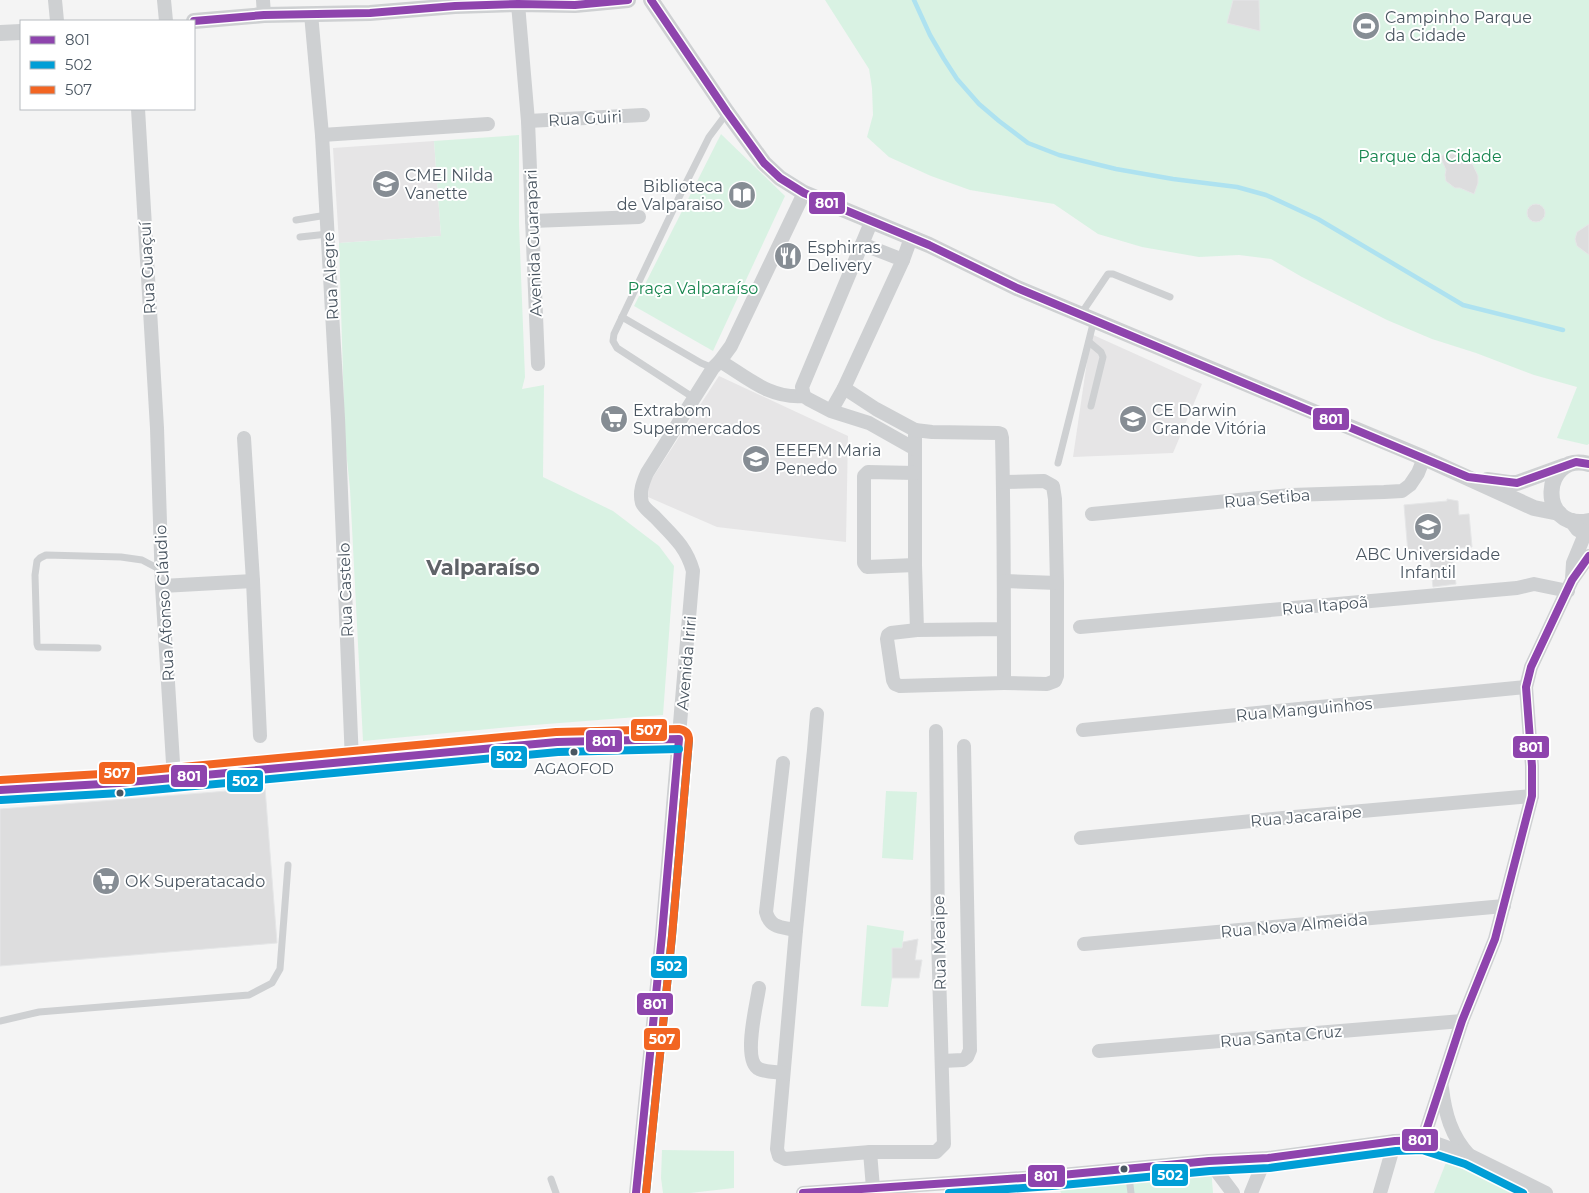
<svg xmlns="http://www.w3.org/2000/svg" width="1589" height="1193" font-family="Montserrat,sans-serif">
<rect width="100%" height="100%" fill="#f4f4f4"/>
<g fill="#e6e5e6">
<polygon points="434,141 441,236 339,243 333,148"/>
<polygon points="1091,334 1202,384 1173,453 1073,457"/>
<polygon points="719,376 848,436 846,542 717,527 648,497 649,483"/>
</g>
<g fill="#d9f2e3">
<polygon points="825,0 1589,0 1589,444 1587,445 1557,438 1577,387 1534,375 1476,353 1432,339 1387,320 1302,277 1271,259 1239,255 1199,257 1142,247 1098,234 1054,204 970,190 931,176 889,157 867,137 873,115 872,88 869,69"/>
<polygon points="721,134 785,196 713,351 634,306"/>
<polygon points="519,135 519,224 525,377 522,389 544,385 543,477 613,511 659,546 674,566 663,715 521,726 363,741 350,489 345,440 339,243 441,236 434,141"/>
<polygon points="886,791 917,792 913,860 882,858"/>
<polygon points="867,925 904,931 902,948 892,948 892,978 888,1007 861,1006"/>
<polygon points="662,1150 734,1151 734,1188 690,1193 663,1193 661,1178"/>
<polygon points="1447,1160 1514,1193 1434,1193"/>
<polygon points="1211,1167 1213,1193 1061,1193 1056,1180"/>
</g>
<g fill="none" stroke-linecap="round" stroke-linejoin="round">
<polyline stroke="#aee2f0" stroke-width="4.5" points="914,0 930,35 944,59 957,79 979,104 999,121 1028,143 1059,155 1116,169 1173,179 1237,187 1266,195 1318,219 1463,305 1563,330"/>
</g>
<g fill="#ddddde" stroke="#e5e6e7">
<polygon points="1233,0 1259,0 1260,31 1227,23"/>
<polygon points="1446,154 1458,154 1464,157 1473,165 1478,176 1478,183 1474,194 1460,188 1455,188 1446,181 1445,175 1446,170 1440,156"/>
<circle cx="1536" cy="213" r="9"/>
<polygon points="1589,224 1589,255 1577,246 1575,239 1577,232"/>
<polygon points="1447,499 1458,501 1459,515 1469,514 1472,547 1451,549 1456,584 1433,587 1429,551 1408,553 1404,505 1447,501"/>
<polygon points="265,788 277,943 0,966 0,809"/>
<polygon points="918,939 915,960 922,960 919,978 892,978 892,948 902,948 903,942"/>
</g>
<g fill="none" stroke-linecap="round" stroke-linejoin="round">
<g stroke="#ced0d2" stroke-width="7">
<polyline points="296,220 327,215"/>
<polyline points="300,237 328,234"/>
<polyline points="1081,314 1108,274 1113,274 1170,297"/>
<polyline points="622,317 701,363 713,368"/>
<polyline points="1089,342 1101,352 1103,357 1091,406"/>
<polyline points="694,398 617,348 613,341 614,334 683,189 709,137 727,113"/>
<polyline points="1058,463 1094,320"/>
<polyline points="98,648 38,647 37,644 35,575 37,561 40,558 46,555 121,557 142,560 161,570"/>
<polyline points="0,1021 39,1012 249,995 272,983 280,969 288,865"/>
<polyline points="1128,1169 1131,1193"/>
<polyline points="551,1179 556,1193"/>
</g>
<g stroke="#ced0d2" stroke-width="14">
<polyline points="55,0 57,21"/>
<polyline points="164,0 166,21"/>
<polyline points="263,0 264,15"/>
<polyline points="518,4 528,121 538,364"/>
<polyline points="311,14 322,135 338,418 352,762"/>
<polyline points="138,109 157,428 162,586 174,779"/>
<polyline points="528,121 643,115"/>
<polyline points="322,135 488,124"/>
<polyline points="532,221 639,217"/>
<polyline points="862,244 872,220"/>
<polyline points="903,260 911,238"/>
<path d="M720,361C748,378 770,399 804,396"/>
<polyline points="844,388 876,409 915,430 915,565 917,630"/>
<polyline points="831,411 844,388 903,260 862,244 802,387 804,396 808,399 831,411 869,423 915,449"/>
<path d="M915,430L932,432L998,433L1001,434L1002,438C1004,520 1004,602 1004,683L900,686L895,684L893,680L887,639L888,635L891,633L917,630L1004,629"/>
<polyline points="244,438 253,581 260,736"/>
<polyline points="915,473 868,472 864,476 864,563 867,567 915,565"/>
<polyline points="1003,482 1044,481 1053,486 1055,499 1057,583 1057,676 1055,681 1047,684 1004,683"/>
<polyline points="1092,514 1291,495 1384,492 1402,491 1410,485 1418,473 1424,458"/>
<polyline points="1572,579 1573,563 1585,534"/>
<polyline points="1004,581 1057,583"/>
<polyline points="162,586 253,581"/>
<polyline points="1080,627 1517,588 1534,584 1568,591"/>
<polyline points="817,714 814,750 796,930 777,1149 779,1156 785,1159 870,1152 936,1152 944,1144 938,937 936,731"/>
<polyline points="1083,730 1526,687"/>
<path d="M783,763L766,912C770,928 781,927 796,930"/>
<polyline points="0,790 119,783 557,742 679,739"/>
<polyline points="1081,838 1283,818 1532,796"/>
<polyline points="1084,944 1504,906"/>
<path d="M759,988C757,1003 742,1061 759,1069C766,1072 776,1072 783,1073"/>
<polyline points="1099,1051 1462,1021"/>
<polyline points="942,1061 963,1060 967,1057 970,1050 964,746"/>
<path d="M1442,1088C1445,1113 1451,1136 1469,1155"/>
<polyline points="1423,1140 1462,1021 1495,939 1532,796 1532,766 1526,687 1531,667 1572,580 1589,556"/>
<polyline points="870,1152 873,1188"/>
<polyline points="1209,1161 1233,1193"/>
<path d="M636,1193L662,935L693,571C686,546 672,535 655,517C651,513 644,508 642,503C639,492 643,482 647,473L713,368L720,361L731,346L804,193"/>
<polyline points="803,1193 1051,1176 1209,1161 1268,1158 1395,1141 1423,1140 1438,1144 1469,1155 1546,1193"/>
<polyline points="1251,1193 1260,1171 1268,1158"/>
<polyline points="1380,1193 1395,1141"/>
</g>
<g stroke="#ced0d2" stroke-width="16">
<polyline points="651,0 727,112 764,163 780,178 804,193 929,245 1017,288 1424,458 1534,508 1559,513"/>
<polyline points="194,21 264,15 370,13 455,6 518,4 575,5 628,0"/>
<polyline points="0,33 21,32"/>
<path d="M1589,464C1541,451 1537,532 1589,521"/>
<polyline points="1487,480 1509,483 1517,483 1564,466"/>
<polyline points="1572,521 1578,529 1589,535"/>
</g>
<g stroke="#fff" stroke-width="11">
<g id="bus-1">
<polyline points="651,0 727,112 764,163 780,178 804,193 929,245 1017,288 1468,477 1517,483 1576,462 1589,464"/>
<polyline points="194,21 264,15 370,13 455,6 518,4 575,5 628,0"/>
<polyline points="0,790 119,783 557,742 679,739 662,935 636,1193"/>
<polyline points="803,1193 1051,1176 1209,1161 1268,1158 1395,1141 1423,1140 1462,1021 1495,939 1532,796 1532,766 1526,687 1531,667 1572,580 1589,556"/>
</g>
</g>
<g stroke="#fff" stroke-width="11">
<g id="bus-2">
<polyline points="1,800 120,793 558,752 679,749"/>
<polyline points="646,1193 672,936 689,740"/>
<polyline points="949,1193 1052,1186 1210,1171 1269,1168 1396,1151 1422,1150 1465,1164 1523,1193"/>
</g>
</g>
<g stroke="#fff" stroke-width="11">
<path id="bus-3" d="M0,780L118,773L556,732L679,729C685,730 689,733 689,740L672,936L646,1193"/>
</g>
<use href="#bus-1" stroke="#8e44ad" stroke-width="8"/>
<use href="#bus-2" stroke="#009ed6" stroke-width="8"/>
<use href="#bus-3" stroke="#f26522" stroke-width="8"/>
</g>
<defs>
<g id="stadium-disc" transform="scale(1.4375)"><circle r="9.5" fill="#868d94" stroke="#fff"/><path d="M0-5a6.5 5 0 1 0 0 10a6.5 5 0 1 0 0-10ZM-3.5-1.8h7v3.6h-7Z" fill="#fff"/></g>
<g id="school-disc" transform="scale(1.4375)"><circle r="9.5" fill="#868d94" stroke="#fff"/><path d="M0-5L7-2L0 1L-7-2ZM-4 1L0 2.5L4 1V4Q0 6-4 4Z" fill="#fff"/></g>
<g id="library-disc" transform="scale(1.4375)"><circle r="9.5" fill="#868d94" stroke="#fff"/><path d="M-6-4Q-3-5.5-.7-3.5V5Q-3 3-6 4ZM6-4Q3-5.5 .7-3.5V5Q3 3 6 4Z" fill="#fff"/></g>
<g id="restaurant-disc" transform="scale(1.4375)"><circle r="9.5" fill="#868d94" stroke="#fff"/><path d="M-5-6h1v4h1v-4h1v4h1v-4h1v5L-1.5 .5V6h-2V.5L-5-1ZM5-6V6H3V1.5H1.5Q1.5-4 5-6Z" fill="#fff"/></g>
<g id="supermarket-disc" transform="scale(1.4375)"><circle r="9.5" fill="#868d94" stroke="#fff"/><path d="M-6-5.5h2.5l.6 2H6L4.5 2H-2.5L-4.4-4H-6ZM-1.5 3.2a1.3 1.3 0 1 0 .1 0ZM3 3.2a1.3 1.3 0 1 0 .1 0Z" fill="#fff"/></g>
</defs>
<g fill-rule="evenodd">
<use href="#stadium-disc" x="1366" y="26"/>
<use href="#school-disc" x="386" y="184"/>
<use href="#library-disc" x="742" y="195"/>
<use href="#restaurant-disc" x="788" y="256"/>
<use href="#supermarket-disc" x="614" y="419"/>
<use href="#school-disc" x="1133" y="419"/>
<use href="#school-disc" x="756" y="459"/>
<use href="#school-disc" x="1428" y="527"/>
<use href="#supermarket-disc" x="106" y="881"/>
</g>
<g fill="#4a5661" stroke="#fff" stroke-width="2">
<circle cx="574" cy="752" r="4.5"/>
<circle cx="120" cy="793" r="4.5"/>
<circle cx="1124" cy="1169" r="4.5"/>
</g>
<g text-anchor="middle" stroke-width="4" stroke-linejoin="round" paint-order="stroke">
<g font-size="15" fill="#4a5661" stroke="#fff">
<text x="574" y="774">AGAOFOD</text>
</g>
<g font-size="16" fill="#4a5661" stroke="#fff" text-anchor="start">
<text x="1385" y="23">Campinho Parque<tspan x="1385" dy="18">da Cidade</tspan></text>
<text x="405" y="181">CMEI Nilda<tspan x="405" dy="18">Vanette</tspan></text>
<text x="723" y="192" text-anchor="end">Biblioteca<tspan x="723" dy="18">de Valparaiso</tspan></text>
<text x="807" y="253">Esphirras<tspan x="807" dy="18">Delivery</tspan></text>
<text x="633" y="416">Extrabom<tspan x="633" dy="18">Supermercados</tspan></text>
<text x="1152" y="416">CE Darwin<tspan x="1152" dy="18">Grande Vitória</tspan></text>
<text x="775" y="456">EEEFM Maria<tspan x="775" dy="18">Penedo</tspan></text>
<text x="1428" y="560" text-anchor="middle">ABC Universidade<tspan x="1428" dy="18">Infantil</tspan></text>
<text x="125" y="887">OK Superatacado</text>
</g>
<g font-size="16" fill="#4a5661" stroke="#fff">
<text transform="translate(585 118) rotate(-3)" y="6">Rua Guiri</text>
<text transform="translate(533 243) rotate(-92)" y="6">Avenida Guarapari</text>
<text transform="translate(147 268) rotate(-93)" y="6">Rua Guaçuí</text>
<text transform="translate(330 276) rotate(-93)" y="6">Rua Alegre</text>
<text transform="translate(1267 498) rotate(-5)" y="6">Rua Setiba</text>
<text transform="translate(345 590) rotate(-92)" y="6">Rua Castelo</text>
<text transform="translate(164 603) rotate(-93)" y="6">Rua Afonso Cláudio</text>
<text transform="translate(1325 605) rotate(-5)" y="6">Rua Itapoã</text>
<text transform="translate(686 663) rotate(-85)" y="6">Avenida Iriri</text>
<text transform="translate(1304 709) rotate(-5)" y="6">Rua Manguinhos</text>
<text transform="translate(1306 816) rotate(-5)" y="6">Rua Jacaraipe</text>
<text transform="translate(1294 925) rotate(-5)" y="6">Rua Nova Almeida</text>
<text transform="translate(939 943) rotate(-91)" y="6">Rua Meaipe</text>
<text transform="translate(1281 1036) rotate(-5)" y="6">Rua Santa Cruz</text>
</g>
<g font-size="16" fill="#17864f" stroke="#fff">
<text x="1430" y="162">Parque da Cidade</text>
<text x="693" y="294">Praça Valparaíso</text>
</g>
<g font-size="21" font-weight="bold" fill="#5f6368" stroke="#fff">
<text x="483" y="575">Valparaíso</text>
</g>
</g>
<g stroke="#fff" stroke-width="2">
<rect x="808" y="191" width="38" height="24" rx="5" fill="#8e44ad"/>
<rect x="1312" y="407" width="38" height="24" rx="5" fill="#8e44ad"/>
<rect x="630" y="718" width="38" height="24" rx="5" fill="#f26522"/>
<rect x="585" y="729" width="38" height="24" rx="5" fill="#8e44ad"/>
<rect x="1512" y="735" width="38" height="24" rx="5" fill="#8e44ad"/>
<rect x="490" y="745" width="38" height="24" rx="5" fill="#009ed6"/>
<rect x="98" y="761" width="38" height="24" rx="5" fill="#f26522"/>
<rect x="170" y="764" width="38" height="24" rx="5" fill="#8e44ad"/>
<rect x="226" y="769" width="38" height="24" rx="5" fill="#009ed6"/>
<rect x="650" y="955" width="38" height="24" rx="5" fill="#009ed6"/>
<rect x="636" y="992" width="38" height="24" rx="5" fill="#8e44ad"/>
<rect x="643" y="1027" width="38" height="24" rx="5" fill="#f26522"/>
<rect x="1401" y="1128" width="38" height="24" rx="5" fill="#8e44ad"/>
<rect x="1151" y="1163" width="38" height="24" rx="5" fill="#009ed6"/>
<rect x="1027" y="1164" width="39" height="24" rx="5" fill="#8e44ad"/>
</g>
<g font-size="14" text-anchor="middle" font-weight="bold" fill="#fff">
<text x="827" y="208">801</text>
<text x="1331" y="424">801</text>
<text x="649" y="735">507</text>
<text x="604" y="746">801</text>
<text x="1531" y="752">801</text>
<text x="509" y="761">502</text>
<text x="117" y="778">507</text>
<text x="189" y="781">801</text>
<text x="245" y="786">502</text>
<text x="669" y="971">502</text>
<text x="655" y="1009">801</text>
<text x="662" y="1044">507</text>
<text x="1420" y="1145">801</text>
<text x="1170" y="1180">502</text>
<text x="1046" y="1181">801</text>
</g>
<rect x="20" y="20" width="175" height="90" fill="#ffffff" stroke="#b7bbc0"/>
<rect x="30" y="36" width="25" height="8" fill="#8e44ad" stroke="#b7bbc0"/>
<text x="65" y="45" font-size="15" fill="#4a5661">801</text>
<rect x="30" y="61" width="25" height="8" fill="#009ed6" stroke="#b7bbc0"/>
<text x="65" y="70" font-size="15" fill="#4a5661">502</text>
<rect x="30" y="86" width="25" height="8" fill="#f26522" stroke="#b7bbc0"/>
<text x="65" y="95" font-size="15" fill="#4a5661">507</text>
</svg>
